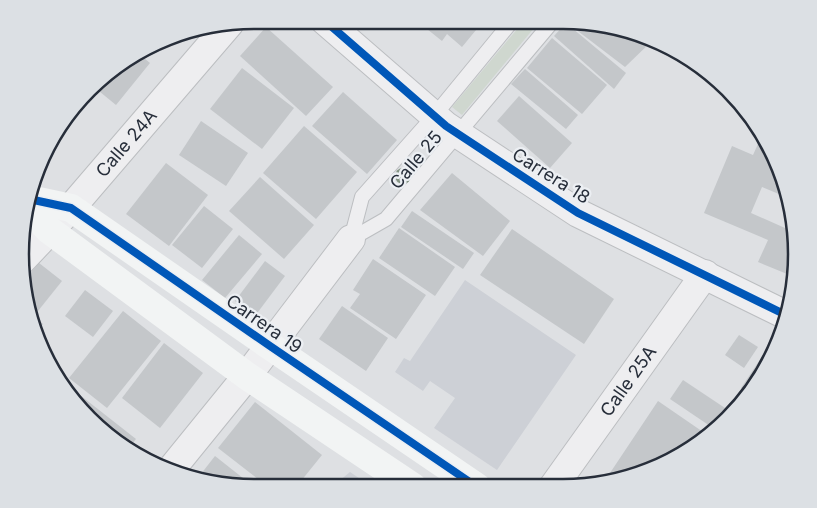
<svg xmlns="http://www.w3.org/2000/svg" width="817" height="508" font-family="Inter,sans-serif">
<rect width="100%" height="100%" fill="#dee0e3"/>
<g fill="#cdd0d6">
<polygon points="465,280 576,355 497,470 434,428 455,398 430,381 423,391 395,372 404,358 410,361"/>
<polygon points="350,472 372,487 333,486"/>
</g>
<polygon fill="#cfd7cf" points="523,22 539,22 462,115 452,107"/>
<g fill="#c4c7ca">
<polygon points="417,21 478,21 481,24 462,47 447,34 442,41"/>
<polygon points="566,22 593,22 654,39 625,67"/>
<polygon points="566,23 626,73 614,89 554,36"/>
<polygon points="266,27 333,87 306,116 240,56"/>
<polygon points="552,38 607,85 582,114 527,68"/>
<polygon points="139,54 150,63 116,105 94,87 112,68"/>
<polygon points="242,68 294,108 262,149 210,109"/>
<polygon points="525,69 578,115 566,129 511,84"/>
<polygon points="343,92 397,140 367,174 312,126"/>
<polygon points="519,96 572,143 550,168 497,121"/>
<polygon points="201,121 248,153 226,186 179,155"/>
<polygon points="304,126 357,172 316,219 263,173"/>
<polygon points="762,135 766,137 786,197 762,187 751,213 794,232 792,276 758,262 768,240 704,213 732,146 753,155"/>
<polygon points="166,163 208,195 169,246 126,214"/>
<polygon points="452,173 510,221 483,256 420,210"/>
<polygon points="260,177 314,225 284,259 229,211"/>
<polygon points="204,206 233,229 202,268 172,245"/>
<polygon points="412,211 474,253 463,269 401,227"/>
<polygon points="399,228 455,267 435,296 379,258"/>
<polygon points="512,229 614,299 584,344 480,275"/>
<polygon points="239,235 262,254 225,298 202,280"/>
<polygon points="373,259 426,295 396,339 350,308 360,294 353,290"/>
<polygon points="265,261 285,276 255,316 235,301"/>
<polygon points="39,263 62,281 38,311 28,303 24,281"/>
<polygon points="85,290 113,311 93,337 65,316"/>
<polygon points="342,306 388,338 366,371 319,339"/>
<polygon points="123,311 161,341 107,408 69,378"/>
<polygon points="30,313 43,324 35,334 32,329"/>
<polygon points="739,335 758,347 744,368 725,355"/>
<polygon points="164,343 203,373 160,428 122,398"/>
<polygon points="767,349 771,351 750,394 741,388"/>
<polygon points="683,380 731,412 713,428 670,399"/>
<polygon points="71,388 136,439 128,449 112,440 68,396 67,394"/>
<polygon points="658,401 706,434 680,457 596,482 600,476 606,479"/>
<polygon points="255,402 322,455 297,486 267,486 218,448"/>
<polygon points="215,456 253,486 224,486 197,479"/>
</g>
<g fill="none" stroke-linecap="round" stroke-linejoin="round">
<g stroke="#bcbec1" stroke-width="16">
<g id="lane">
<polyline points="351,239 386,219 552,22"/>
<polyline points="351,239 362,197 434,116 512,21"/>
</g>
</g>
<g stroke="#bcbec1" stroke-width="30">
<g id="street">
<polyline points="324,20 446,126 578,213 788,316"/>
<path id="s1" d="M21,261L71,208L229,24"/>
<polyline points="169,472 247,376 351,239"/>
<path id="s2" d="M553,487L705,274"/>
</g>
</g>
<use href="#lane" stroke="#eeeef0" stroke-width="14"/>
<use href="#street" stroke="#eeeef0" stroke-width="28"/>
<g stroke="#f2f4f4" stroke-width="28">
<polyline points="29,199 71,208 270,346 477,487"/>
<polyline points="28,207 49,230 247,376 413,487"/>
</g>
<g stroke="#eceff3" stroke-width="11">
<g id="cycleway">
<polyline points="324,20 446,126 578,213 788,316"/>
<polyline points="29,199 71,208 270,346 477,487"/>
</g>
</g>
<use href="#cycleway" stroke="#0057b8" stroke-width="8"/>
</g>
<circle fill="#849484" cx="403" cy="176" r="8"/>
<g text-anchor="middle" stroke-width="4.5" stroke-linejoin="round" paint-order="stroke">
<g font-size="18" fill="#272e3a" stroke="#eceff3">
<text dy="6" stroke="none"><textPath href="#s1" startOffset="158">Calle 24A</textPath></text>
<text transform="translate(416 160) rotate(-50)" y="6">Calle 25</text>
<text transform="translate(551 176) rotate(32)" y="6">Carrera 18</text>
<text transform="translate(264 324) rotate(35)" y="6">Carrera 19</text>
<text dy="6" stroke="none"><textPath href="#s2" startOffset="130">Calle 25A</textPath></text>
</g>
</g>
<path d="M0 0H817V508H0ZM254 29H563A225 225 0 0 1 788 254V254A225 225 0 0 1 563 479H254A225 225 0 0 1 29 254V254A225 225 0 0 1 254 29Z" fill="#dce0e4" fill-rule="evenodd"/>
<path fill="none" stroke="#272e3a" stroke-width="2.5" d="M254 29H563A225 225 0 0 1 788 254V254A225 225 0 0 1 563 479H254A225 225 0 0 1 29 254V254A225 225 0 0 1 254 29Z"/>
</svg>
